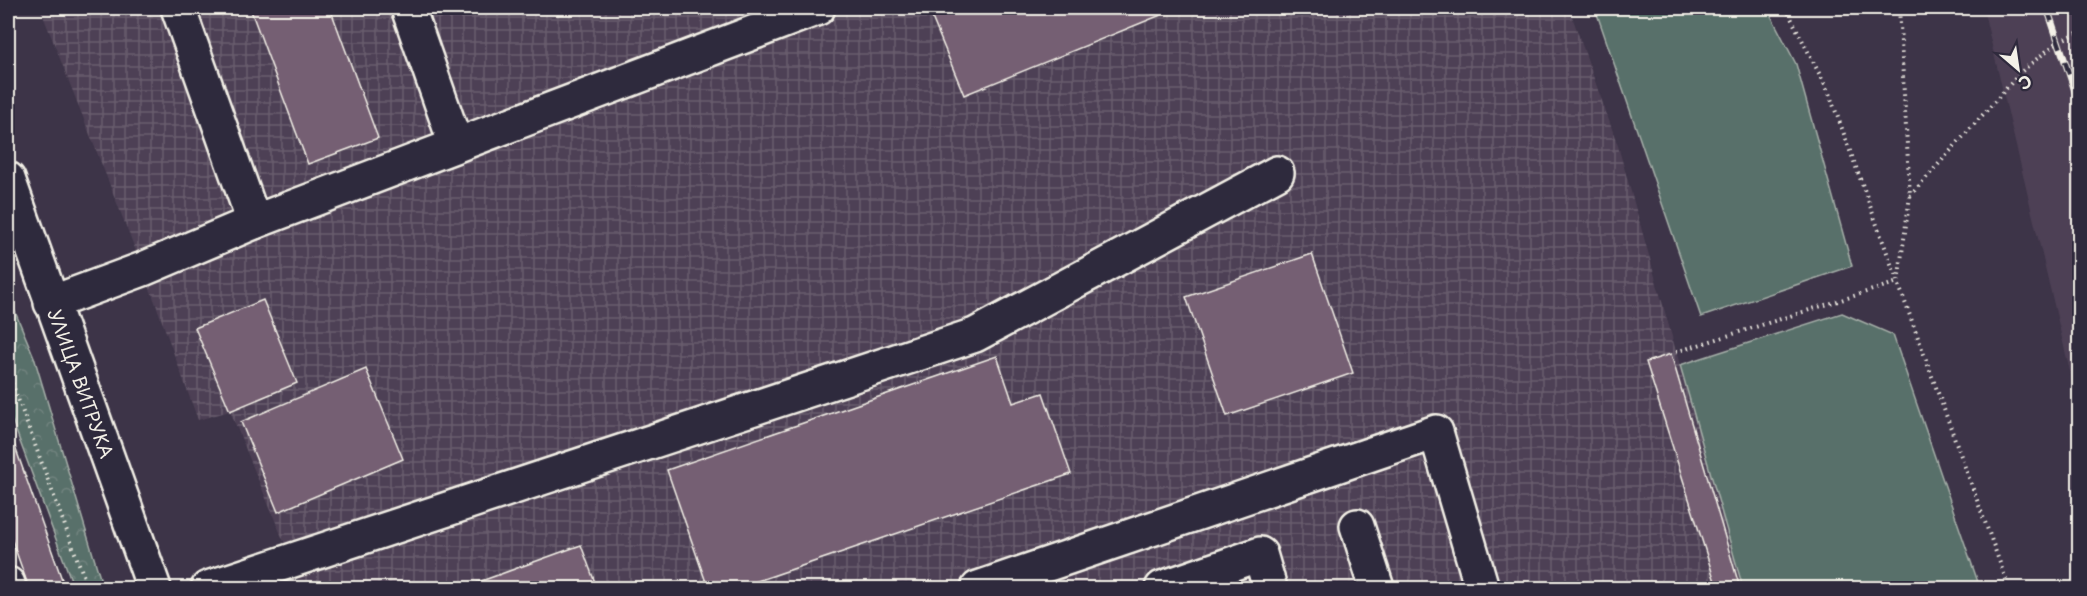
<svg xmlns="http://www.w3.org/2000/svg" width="2087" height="596" font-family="'Playpen Sans',sans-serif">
<defs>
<pattern id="industrial-grid" width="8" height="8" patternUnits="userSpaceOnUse" patternTransform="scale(1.5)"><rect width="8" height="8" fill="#4e4155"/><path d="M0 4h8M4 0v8" fill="none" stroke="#685d6d"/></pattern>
<pattern id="forest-crowns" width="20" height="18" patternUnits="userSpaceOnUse" patternTransform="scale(1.5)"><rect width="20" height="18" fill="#596f6a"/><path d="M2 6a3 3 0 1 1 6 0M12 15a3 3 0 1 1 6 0" fill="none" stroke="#71847f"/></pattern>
</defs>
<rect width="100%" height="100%" fill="#3d3448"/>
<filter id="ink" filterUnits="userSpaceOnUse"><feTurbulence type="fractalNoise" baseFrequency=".0167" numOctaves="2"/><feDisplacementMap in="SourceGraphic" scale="12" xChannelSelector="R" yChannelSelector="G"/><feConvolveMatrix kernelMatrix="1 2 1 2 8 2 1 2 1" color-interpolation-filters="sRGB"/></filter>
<g filter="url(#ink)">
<polygon fill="#4e4155" points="1983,8 2079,8 2079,409"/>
<polygon fill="url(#industrial-grid)" points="40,8 1569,8 1618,146 1743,588 303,588 230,411 198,420 143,269"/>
<g fill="#596f6a" stroke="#a6b0a9" stroke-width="1.5">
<polygon points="1595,8 1767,8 1796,64 1852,266 1701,317"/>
<polygon points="1842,313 1893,335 1980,588 1743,588 1680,365"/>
</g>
<polygon fill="url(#forest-crowns)" stroke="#a6b0a9" stroke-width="1.5" points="8,295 34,357 103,588 74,588 8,409"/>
<g fill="#755e73" stroke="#f4f1e8" stroke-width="1.5">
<polygon points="250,8 330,8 378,138 308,164"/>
<polygon points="928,8 1178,8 964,95"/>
<polygon points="1312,254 1353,373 1227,416 1186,297"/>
<polygon points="263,300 297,383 230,411 195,328"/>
<polygon points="1671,354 1740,588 1717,588 1646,362"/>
<polygon points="997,356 1013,403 1043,393 1071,474 737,588 708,588 667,470"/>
<polygon points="366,369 403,459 278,512 241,422"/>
<polygon points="8,427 65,588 29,588 8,529"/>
<polygon points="581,545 597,588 462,588"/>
</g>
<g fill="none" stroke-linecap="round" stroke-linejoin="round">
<g stroke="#f4f1e8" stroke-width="38">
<g id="minor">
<polyline points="178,8 254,222"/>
<polyline points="408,8 456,145"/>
<polyline points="8,179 154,588"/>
<polyline points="51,303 143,269 254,222 818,8"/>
<polyline points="1357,526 1377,588"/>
<polyline points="8,584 9,588"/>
<polyline points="208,588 975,335 1277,173"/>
<polyline points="978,588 1436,432 1482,588"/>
<polyline points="1162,588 1260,554 1270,588"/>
</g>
</g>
<g stroke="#f4f1e8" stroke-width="4" stroke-dasharray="1.5 4.5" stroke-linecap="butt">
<polyline points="1786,8 1829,93 2009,588"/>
<polyline points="1910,196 2022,71 2059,41 2080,32"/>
<polyline points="1676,352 1898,282 1910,196 1899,8"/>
<polyline points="8,372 88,588"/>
</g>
<use href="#minor" stroke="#2f2a3d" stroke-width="33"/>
<g stroke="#f4f1e8" stroke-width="7">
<polyline id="rail" points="2047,8 2080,106"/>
</g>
<use href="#rail" stroke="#2f2a3d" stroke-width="4.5" stroke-dasharray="14" stroke-linecap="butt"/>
</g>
</g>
<g text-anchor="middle" stroke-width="4.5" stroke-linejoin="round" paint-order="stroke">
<g font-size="18" fill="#f4f1e8" stroke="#2f2a3d">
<text transform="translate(80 384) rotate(70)" y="6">УЛИЦА ВИТРУКА</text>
</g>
</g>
<rect width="2087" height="596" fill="none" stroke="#2f2a3d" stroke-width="30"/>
<rect x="15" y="15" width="2057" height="566" fill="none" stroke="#f4f1e8" stroke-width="2" filter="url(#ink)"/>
<g transform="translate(2018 69) rotate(151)" stroke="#2f2a3d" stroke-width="4.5" paint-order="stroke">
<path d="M0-4.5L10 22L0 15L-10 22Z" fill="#f4f1e8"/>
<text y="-9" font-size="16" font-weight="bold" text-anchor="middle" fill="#f4f1e8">С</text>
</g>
</svg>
